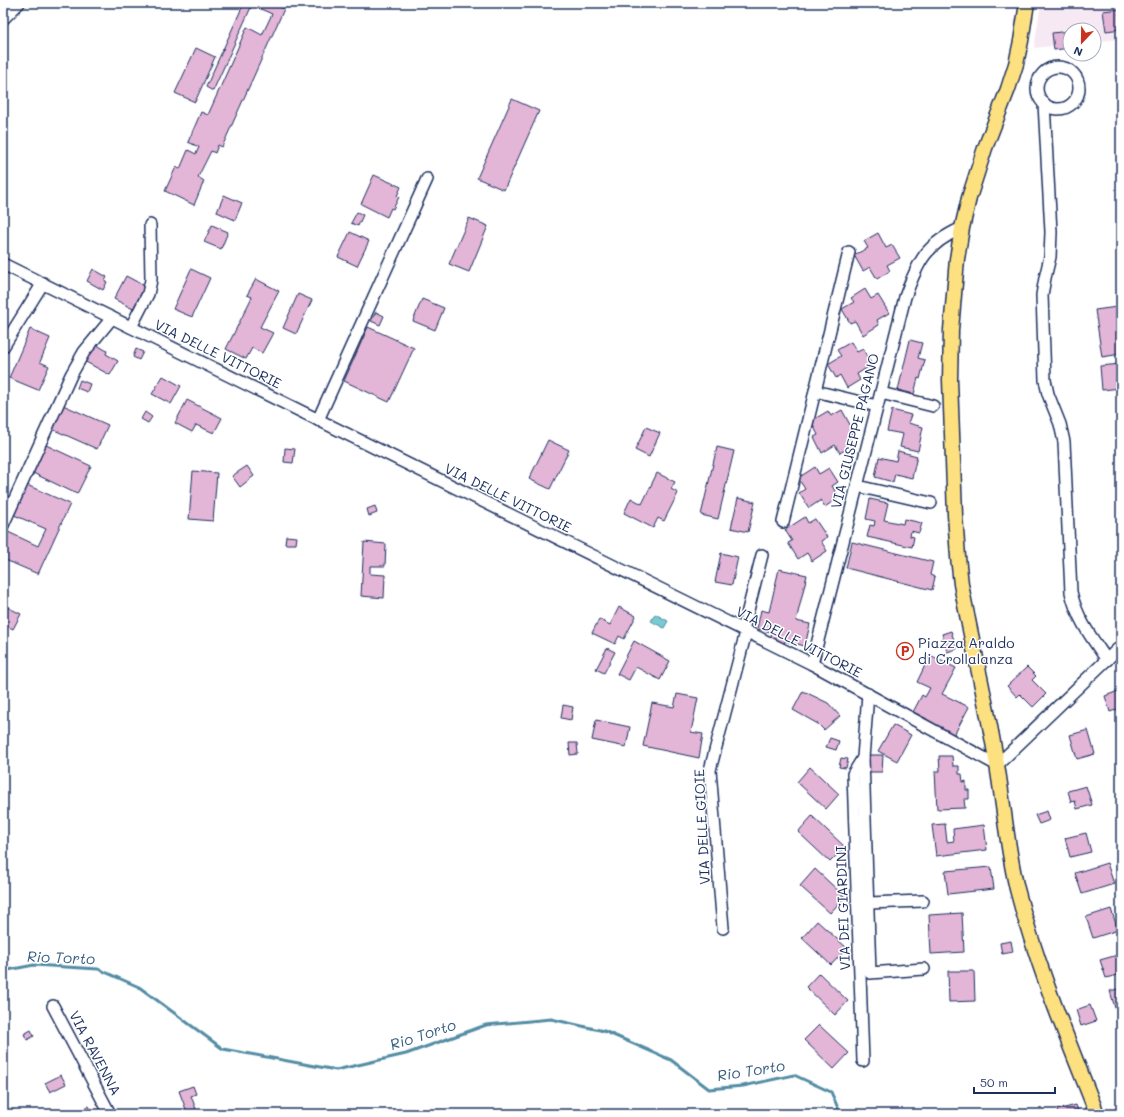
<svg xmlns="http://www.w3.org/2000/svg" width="1124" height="1117" font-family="Mali,sans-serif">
<rect width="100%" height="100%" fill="#fff"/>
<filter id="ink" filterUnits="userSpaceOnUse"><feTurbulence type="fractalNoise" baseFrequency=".025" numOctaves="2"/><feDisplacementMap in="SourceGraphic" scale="8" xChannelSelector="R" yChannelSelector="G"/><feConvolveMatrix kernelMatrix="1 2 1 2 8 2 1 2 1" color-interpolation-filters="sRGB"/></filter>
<g filter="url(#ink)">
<polygon fill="#f7e9f3" points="1041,3 1121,3 1121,39 1094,42 1094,30 1070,30 1070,44 1034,48"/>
<polygon fill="#79cad3" stroke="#538ca4" points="655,614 668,621 664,628 651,621"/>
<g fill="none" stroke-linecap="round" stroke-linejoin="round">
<polyline stroke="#538ca4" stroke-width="3" points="3,971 34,965 98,969 139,987 223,1049 336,1070 406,1054 486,1025 551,1019 604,1031 671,1060 709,1089 743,1086 794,1075 831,1092 838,1108 836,1114"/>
</g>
<g fill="#e3b5d7" stroke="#1b2f5e">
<polygon points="244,3 271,3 284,9 222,147 218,145 215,153 211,151 198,177 204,181 194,205 165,191 176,167 180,169 188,150 196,154 199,147 188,142 201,112 208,115 247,27 262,35 272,14 252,5 213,91 206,87"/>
<polygon points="1121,9 1121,29 1106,31 1103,11"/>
<polygon points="1070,31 1070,48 1054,50 1052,33"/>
<polygon points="196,48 215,57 195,102 175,93"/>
<polygon points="512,99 539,111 504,190 477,178"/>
<polygon points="374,175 401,187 397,196 399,197 393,209 391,208 387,217 361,204"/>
<polygon points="224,195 242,203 235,220 217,212"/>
<polygon points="357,212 363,215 358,226 351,223"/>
<polygon points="469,218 488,226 469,272 449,264"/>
<polygon points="212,225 228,232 221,249 204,242"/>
<polygon points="350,232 369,241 357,266 338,257"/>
<polygon points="878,233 886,248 892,245 900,258 887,265 890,271 877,279 870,267 863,271 854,255 868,248 864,241"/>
<polygon points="93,269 107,277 105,281 107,282 103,290 87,281"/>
<polygon points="191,269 210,278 192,317 173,309"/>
<polygon points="126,276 145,286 133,309 114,299"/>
<polygon points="256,279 279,291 260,327 273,333 262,353 252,348 246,359 226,349 252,297 247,295"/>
<polygon points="865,289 871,299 878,295 889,313 877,320 879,325 863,335 855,321 850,323 842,309 854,302 851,298"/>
<polygon points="298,294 312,300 296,334 283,328"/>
<polygon points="422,299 444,308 435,330 413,321"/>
<polygon points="1117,307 1120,325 1121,325 1121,354 1102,357 1095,310"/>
<polygon points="376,312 384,316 380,325 371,321"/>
<polygon points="368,327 414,348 389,402 344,381"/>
<polygon points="30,329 50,338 40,362 49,366 38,390 9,378"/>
<polygon points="910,340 922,343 918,358 925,360 920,379 918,378 914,394 898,390"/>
<polygon points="851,342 857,352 863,349 872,365 857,374 860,380 847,388 840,375 836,378 828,364 841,356 837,350"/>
<polygon points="94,343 107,351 106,354 118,361 110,375 84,361"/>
<polygon points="136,349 143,352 139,360 133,357"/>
<polygon points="1121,364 1121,388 1102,390 1100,366"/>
<polygon points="163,376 181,386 171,404 152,394"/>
<polygon points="80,380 90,384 87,392 77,388"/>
<polygon points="187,400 222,418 214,433 196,425 192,432 175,423"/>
<polygon points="63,405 108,425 97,449 52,429"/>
<polygon points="842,410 854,432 848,435 854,444 840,453 835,445 822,453 814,437 818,435 811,421 828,411 831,416"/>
<polygon points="892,410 911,415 908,423 923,427 918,451 900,447 903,434 887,431"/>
<polygon points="145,412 152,417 148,423 141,419"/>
<polygon points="646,427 660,433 649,457 635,450"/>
<polygon points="548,440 569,450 550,489 529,479"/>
<polygon points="46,445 91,466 77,494 33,473"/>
<polygon points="717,447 734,451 718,519 701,515"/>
<polygon points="285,448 295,449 293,463 284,462"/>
<polygon points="898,451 917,456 912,478 895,474 893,482 875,477 879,457 896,461"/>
<polygon points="247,466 254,476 240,487 232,476"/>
<polygon points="815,467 819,474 829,468 838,482 832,486 839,497 825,507 821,500 809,508 799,493 805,489 798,478"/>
<polygon points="193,471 217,473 213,521 189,519"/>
<polygon points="657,473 675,482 671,489 678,493 664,521 658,518 653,528 624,513 631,498 642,504"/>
<polygon points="27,485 70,504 38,574 3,559 3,538 6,531 38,546 46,529 14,515"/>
<polygon points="738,498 755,502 748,532 731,528"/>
<polygon points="870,499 888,503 884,520 903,524 904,519 922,523 919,533 911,531 910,536 914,537 912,547 867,537 870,525 874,526 875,521 866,519"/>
<polygon points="375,506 377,513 369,516 367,509"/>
<polygon points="805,517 808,523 815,519 827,537 821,541 827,551 812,561 807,553 798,559 788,543 792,541 785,530"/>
<polygon points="286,536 297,537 296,544 285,544"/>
<polygon points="364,542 386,544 385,566 370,566 370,574 385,575 384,598 361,596"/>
<polygon points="852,542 933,562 930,575 935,577 932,590 846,568"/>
<polygon points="721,553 738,557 732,585 715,582"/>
<polygon points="779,569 807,575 796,621 810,624 805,646 785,641 784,644 770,640 772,632 757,629 761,610 769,612"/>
<polygon points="3,605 21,614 13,629 3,624"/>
<polygon points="619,607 636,616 624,639 619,636 615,644 592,633 599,619 610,625"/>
<polygon points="951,631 957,649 947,652 942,634"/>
<polygon points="634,641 670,661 660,680 636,667 629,680 617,674"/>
<polygon points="607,648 615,652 604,673 596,669"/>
<polygon points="930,655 956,668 942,694 969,707 954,735 926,721 927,719 913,712 922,695 925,697 930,688 917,682"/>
<polygon points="1027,667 1036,676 1032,680 1046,694 1033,707 1020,694 1017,697 1007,686"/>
<polygon points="1121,690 1121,708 1110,712 1105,696"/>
<polygon points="803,691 828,703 840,716 824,730 818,724 793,710"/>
<polygon points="677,694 698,698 691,732 703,734 699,758 643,746 652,703 674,707"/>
<polygon points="563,705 573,707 571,720 561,718"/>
<polygon points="596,720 630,727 626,747 592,740"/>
<polygon points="893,725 911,735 897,761 878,751"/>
<polygon points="1088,730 1095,754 1077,759 1070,735"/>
<polygon points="830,738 839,741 836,750 826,747"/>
<polygon points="569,743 577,743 578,754 570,755"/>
<polygon points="867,755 883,755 882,772 866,772"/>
<polygon points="939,756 952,756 953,766 959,766 959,774 962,774 963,782 966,781 966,790 969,790 969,799 964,799 965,808 937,809 935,771 940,771"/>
<polygon points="841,758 848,759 846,768 839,767"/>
<polygon points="810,767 839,794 826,809 797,782"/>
<polygon points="1086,786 1092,805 1077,809 1075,801 1071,802 1068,791"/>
<polygon points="1047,811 1050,820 1039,824 1035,815"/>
<polygon points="812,816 845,847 830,862 798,832"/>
<polygon points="945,824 947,842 954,841 953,829 984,825 987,850 936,856 932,825"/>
<polygon points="1086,833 1091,852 1070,857 1065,838"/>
<polygon points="1107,863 1114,884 1082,894 1075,873"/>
<polygon points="991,867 994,889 948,894 945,871"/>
<polygon points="815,869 845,897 830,913 800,886"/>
<polygon points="1111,909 1118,930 1093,938 1086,917"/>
<polygon points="962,913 964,952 931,954 929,915"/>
<polygon points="817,921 847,948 831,965 802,938"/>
<polygon points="1011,941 1013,952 1002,954 1000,943"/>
<polygon points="1121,954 1121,974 1106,978 1100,960"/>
<polygon points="948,971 974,971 975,1001 949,1002"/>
<polygon points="819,973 848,1001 835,1015 806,987"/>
<polygon points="1121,988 1121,1014 1117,1015 1110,991"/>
<polygon points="1090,1005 1096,1021 1081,1026 1076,1010"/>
<polygon points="819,1025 849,1053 834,1069 804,1040"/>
<polygon points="31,1030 34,1036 27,1040 24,1034"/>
<polygon points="61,1075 66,1084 50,1092 45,1083"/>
<polygon points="193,1086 196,1094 191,1096 196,1109 187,1112 179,1091"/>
<polygon points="1076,1105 1079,1114 1058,1114 1057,1110"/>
<polygon points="89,1106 93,1114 71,1114"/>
<polygon points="14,1110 16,1114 6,1114 6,1113"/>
</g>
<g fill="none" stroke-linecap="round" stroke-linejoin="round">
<g stroke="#1b2f5e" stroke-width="14">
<g id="minor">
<polyline points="3,19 19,3"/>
<circle cx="1058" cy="88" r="21"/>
<path d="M1044,103L1051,232L1050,257L1045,278L1042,295L1045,380L1048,394L1060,424L1064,442L1071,592C1077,619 1091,637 1107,660"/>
<polyline points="3,264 812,664 997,765 1121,646"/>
<polyline points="131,327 148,294 151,280 150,225"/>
<polyline points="3,347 43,283"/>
<polyline points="815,391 877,406"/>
<polyline points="881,393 933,406"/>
<polyline points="318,420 427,179"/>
<polyline points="857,486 931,503"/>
<polyline points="783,522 849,252"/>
<polyline points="3,525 71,375 84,352 112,318"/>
<polyline points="743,630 762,555"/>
<path d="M812,664L905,297C918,261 926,244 962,228"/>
<polyline points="868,694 863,758 870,973 924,969"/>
<polyline points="868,903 923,901"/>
<polyline points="723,928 710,770 746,632"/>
<polyline points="53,1006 110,1114"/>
<polyline points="863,1061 853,774 863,758"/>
</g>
</g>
<g stroke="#1b2f5e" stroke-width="17">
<path id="major" d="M1027,3L1021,41L1016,64L1008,89L985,148L969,198L962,228L957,259L951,330L950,380L955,515L958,557L961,584C972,644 987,704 997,765C1004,806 1007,848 1017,889C1037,967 1068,1040 1097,1114"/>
</g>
<use href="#minor" stroke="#fff" stroke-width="11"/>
<use href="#major" stroke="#fde080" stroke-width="14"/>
</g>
</g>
<defs>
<g id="parking-ring" transform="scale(0.9)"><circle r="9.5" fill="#fff" stroke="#c8321e" stroke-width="1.5"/><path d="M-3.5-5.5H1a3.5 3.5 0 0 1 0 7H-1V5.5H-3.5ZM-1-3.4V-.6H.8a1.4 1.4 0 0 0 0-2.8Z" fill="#c8321e"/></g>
</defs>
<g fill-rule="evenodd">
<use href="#parking-ring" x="905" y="651"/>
</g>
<g text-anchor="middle" stroke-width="3" stroke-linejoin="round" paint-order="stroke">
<g font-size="14" fill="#1b2f5e" stroke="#fff">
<text transform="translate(218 354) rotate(26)" y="5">VIA DELLE VITTORIE</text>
<text transform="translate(855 431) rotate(-76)" y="5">VIA GIUSEPPE PAGANO</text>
<text transform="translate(508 498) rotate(26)" y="5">VIA DELLE VITTORIE</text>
<text transform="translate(799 642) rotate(27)" y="5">VIA DELLE VITTORIE</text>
<text transform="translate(702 827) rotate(-93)" y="5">VIA DELLE GIOIE</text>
<text transform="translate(843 908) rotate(-92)" y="5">VIA DEI GIARDINI</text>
<text transform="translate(95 1053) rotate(62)" y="5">VIA RAVENNA</text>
</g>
<g font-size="14" fill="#1b2f5e" stroke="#fff" text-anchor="start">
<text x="918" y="648">Piazza Araldo<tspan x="918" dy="16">di Crollalanza</tspan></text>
</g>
<g font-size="15" font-style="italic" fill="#375e81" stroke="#fff">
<text transform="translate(61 958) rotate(2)" y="5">Rio Torto</text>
<text transform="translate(423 1035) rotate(-18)" y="5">Rio Torto</text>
<text transform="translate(751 1071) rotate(-9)" y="5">Rio Torto</text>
</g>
</g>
<rect width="1124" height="1117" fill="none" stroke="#fff" stroke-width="16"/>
<rect x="8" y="8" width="1108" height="1101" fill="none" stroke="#1b2f5e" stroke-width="1.5" filter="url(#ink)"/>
<g transform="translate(1082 42) rotate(202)"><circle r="19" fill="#ffffff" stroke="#a4acbf"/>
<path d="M0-3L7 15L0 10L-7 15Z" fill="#c8321e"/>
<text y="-6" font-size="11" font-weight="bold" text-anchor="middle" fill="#1b2f5e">N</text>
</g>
<path d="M974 1087v6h81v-6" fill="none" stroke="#1b2f5e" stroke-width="2"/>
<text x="980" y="1087" font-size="12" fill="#1b2f5e" stroke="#ffffff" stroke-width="3" paint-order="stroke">50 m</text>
</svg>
